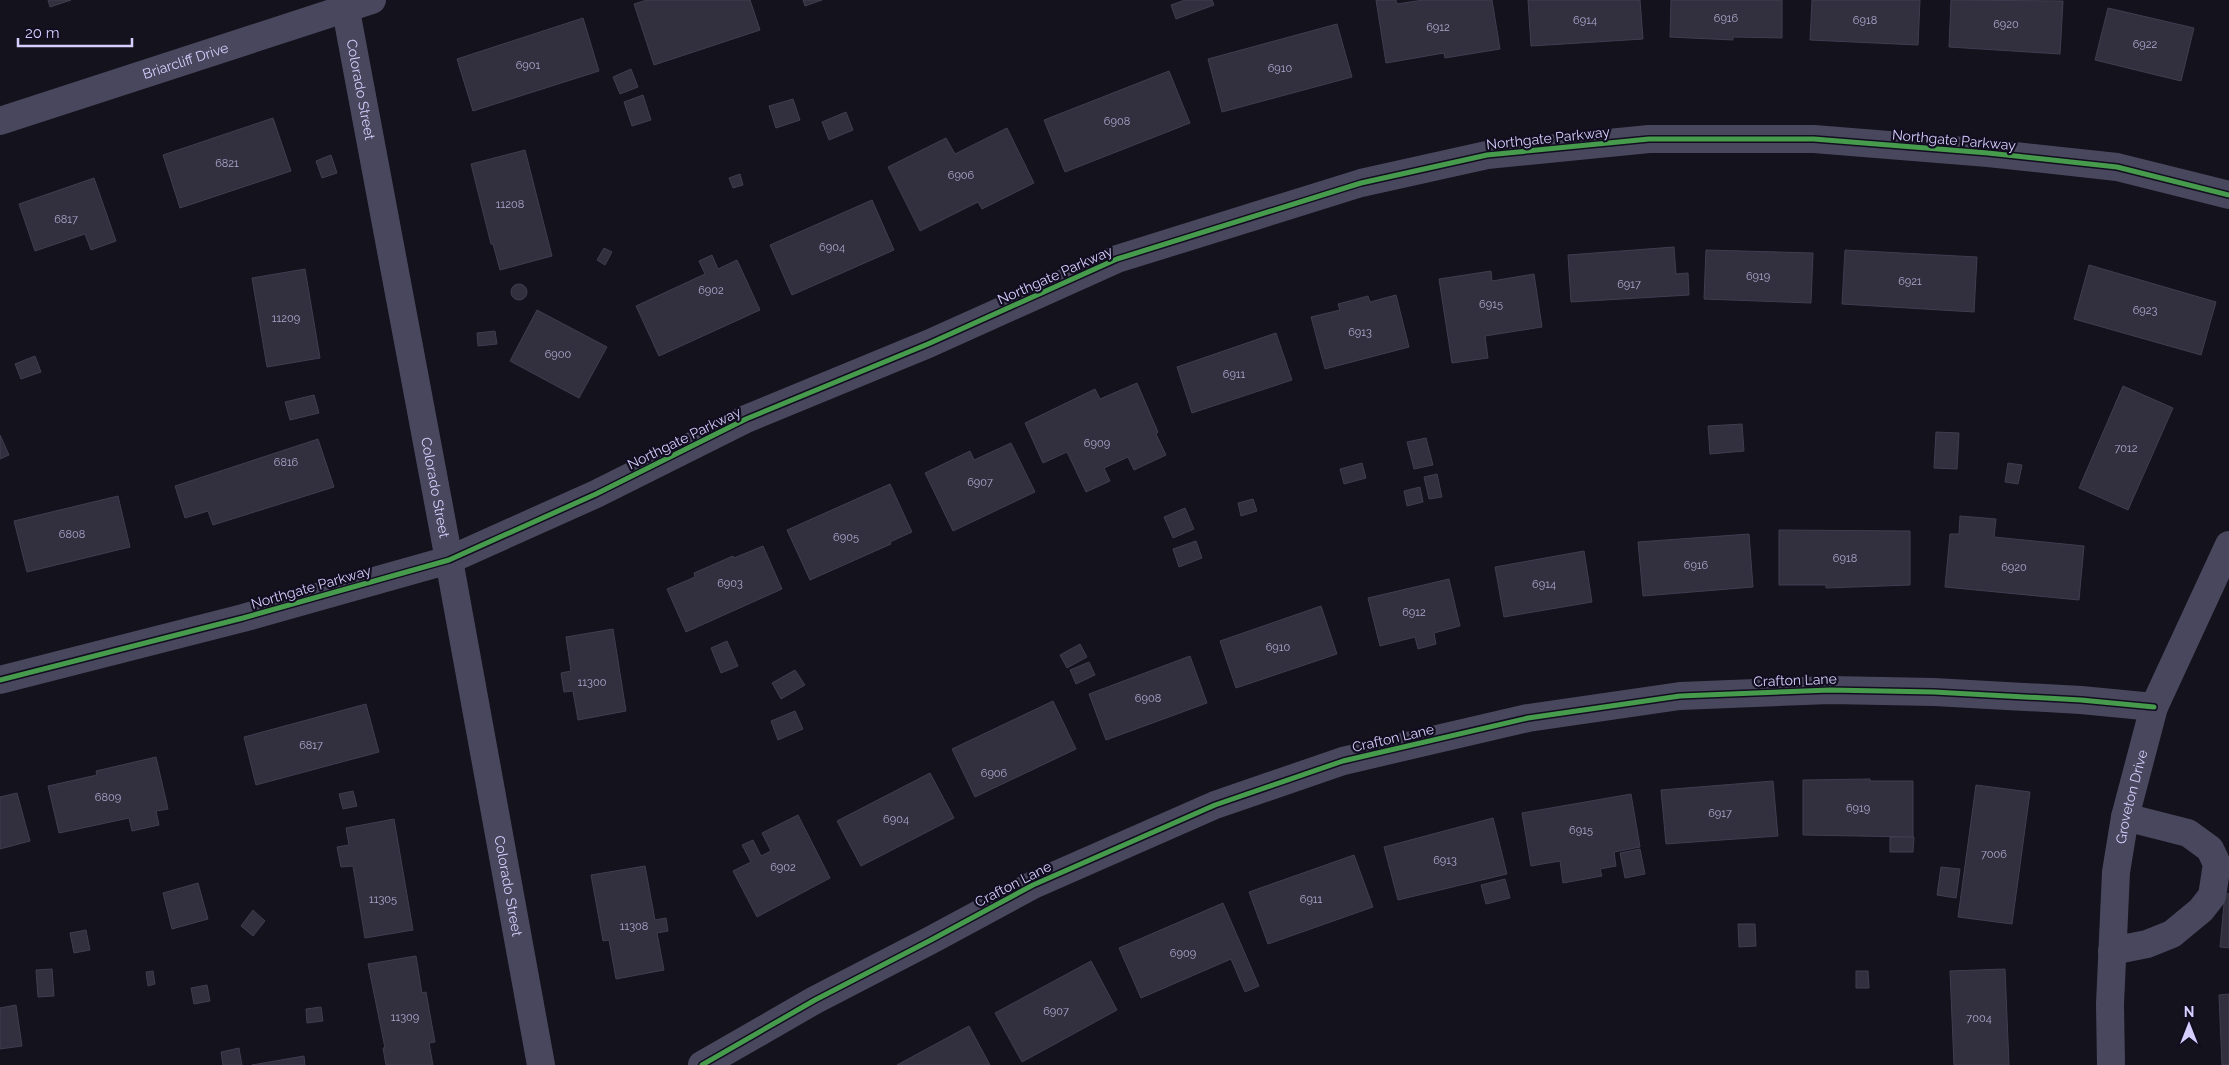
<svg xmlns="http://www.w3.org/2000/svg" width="2229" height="1065" font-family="Raleway,sans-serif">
<rect width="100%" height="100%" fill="#14121c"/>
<g fill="#32303e" stroke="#413c50">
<polygon points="48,0 71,0 50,7"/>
<polygon points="647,0 750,0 760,30 654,65 634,4"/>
<polygon points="803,0 822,0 805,6"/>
<polygon points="1185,0 1212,0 1214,5 1176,19 1171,5"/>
<polygon points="1376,0 1396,0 1397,4 1423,0 1492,0 1500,49 1445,58 1444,53 1386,63"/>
<polygon points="1528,0 1640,0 1643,39 1531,46"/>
<polygon points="1671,0 1782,0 1782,38 1733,37 1733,40 1670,37"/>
<polygon points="1812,0 1920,0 1918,45 1810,40"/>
<polygon points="1951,0 2063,1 2060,54 1949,47"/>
<polygon points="2108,8 2194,28 2181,81 2095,60"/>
<polygon points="583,18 599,71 473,111 457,59"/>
<polygon points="1337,24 1352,77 1222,112 1208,59"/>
<polygon points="631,69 638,87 620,94 613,77"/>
<polygon points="1169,71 1190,123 1065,172 1044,120"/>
<polygon points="643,95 651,120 632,126 624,102"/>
<polygon points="793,99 800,120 776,128 769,106"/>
<polygon points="846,112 853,130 829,140 822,122"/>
<polygon points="273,118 291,171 180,208 163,155"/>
<polygon points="1007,128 1034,183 982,209 978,202 920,231 888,167 946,138 955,154"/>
<polygon points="525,150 552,256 500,270 493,244 491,244 471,164"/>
<polygon points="331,155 337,173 322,178 316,161"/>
<polygon points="740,174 743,185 733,188 729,178"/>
<polygon points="94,178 116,241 91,250 85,234 35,251 19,204"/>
<polygon points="872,200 894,250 792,295 770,245"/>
<polygon points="1674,247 1676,274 1688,273 1689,295 1571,302 1568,255"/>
<polygon points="604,248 612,252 605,265 597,260"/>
<polygon points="1706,250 1813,253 1811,303 1704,299"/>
<polygon points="1845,250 1977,257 1974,312 1842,304"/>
<polygon points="712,255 718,269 737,260 760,310 659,356 636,306 705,274 699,261"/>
<polygon points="2089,265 2216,302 2201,355 2074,319"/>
<polygon points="305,269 320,358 267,367 252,278"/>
<polygon points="1491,271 1492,281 1534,274 1542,327 1485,336 1488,358 1452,363 1439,279"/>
<circle cx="519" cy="292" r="8"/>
<polygon points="1396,295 1409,347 1325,369 1311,317 1340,310 1338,304 1368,296 1370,302"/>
<polygon points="537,310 607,347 579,398 510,361"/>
<polygon points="495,331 497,344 478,346 477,333"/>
<polygon points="1276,333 1292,380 1192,413 1177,367"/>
<polygon points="35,356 41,372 21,379 15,364"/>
<polygon points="1137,383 1158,432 1156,434 1166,455 1134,470 1128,457 1104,468 1110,481 1086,492 1067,452 1043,463 1025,423 1095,389 1100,399"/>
<polygon points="2123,386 2173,408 2128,510 2079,488"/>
<polygon points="314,395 319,413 290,420 285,402"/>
<polygon points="1742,424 1744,451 1710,454 1708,426"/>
<polygon points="1936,432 1959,433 1957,469 1934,468"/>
<polygon points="0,435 9,455 0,459"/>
<polygon points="1426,438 1433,465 1414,469 1407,442"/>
<polygon points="318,439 334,487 213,525 208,511 185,518 175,486"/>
<polygon points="1011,443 1035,492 953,531 925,473 970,451 974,460"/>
<polygon points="1362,463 1366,478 1344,484 1340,469"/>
<polygon points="2008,463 2022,465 2018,484 2005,482"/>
<polygon points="1437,474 1442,497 1429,499 1424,477"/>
<polygon points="890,484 912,532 890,542 891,544 810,580 787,530"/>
<polygon points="1420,487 1423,502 1407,506 1404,491"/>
<polygon points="118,496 130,547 27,572 14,521"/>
<polygon points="1253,499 1257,511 1241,516 1238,503"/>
<polygon points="1185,508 1194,529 1173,538 1164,517"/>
<polygon points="1960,516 1996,519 1994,537 2084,546 2079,600 1945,587 1950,534 1959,534"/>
<polygon points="1779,530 1910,531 1910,585 1826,588 1826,585 1779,585"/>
<polygon points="1749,534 1753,587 1643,596 1638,542"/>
<polygon points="1196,541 1202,558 1179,567 1173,549"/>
<polygon points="763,546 782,589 686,632 667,589 695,577 694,573 733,556 734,558"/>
<polygon points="1584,551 1592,602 1504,617 1495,567"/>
<polygon points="1449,579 1460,626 1434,633 1436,644 1418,649 1415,637 1380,646 1368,598"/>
<polygon points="1321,606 1337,654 1236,688 1220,641"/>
<polygon points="613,629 626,711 578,720 573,691 564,692 561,673 571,671 566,637"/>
<polygon points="727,641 738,666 721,673 711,648"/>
<polygon points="1080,644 1087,657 1067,668 1060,655"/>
<polygon points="1190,656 1207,703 1106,740 1089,694"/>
<polygon points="1089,662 1095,675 1076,684 1070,670"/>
<polygon points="795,670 805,685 781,699 772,683"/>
<polygon points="1053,701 1076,749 975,797 952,749"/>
<polygon points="366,704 379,752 256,785 244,737"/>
<polygon points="795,711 803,729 778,740 771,721"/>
<polygon points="156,757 168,809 156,811 159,825 132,831 129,818 59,833 48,786 97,775 96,771"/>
<polygon points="930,773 954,818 861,866 837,821"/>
<polygon points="1870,779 1870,781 1913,781 1913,837 1803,835 1803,780"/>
<polygon points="1773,781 1778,836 1666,844 1661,790"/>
<polygon points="1976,785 2030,792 2012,924 1958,917"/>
<polygon points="353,791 357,806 343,809 339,794"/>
<polygon points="17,793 30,841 0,849 0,797"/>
<polygon points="1631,794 1640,847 1614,852 1616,866 1600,869 1602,876 1563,883 1560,861 1531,866 1522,813"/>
<polygon points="798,815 830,878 757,917 733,871 751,862 742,845 753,840 761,856 771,851 762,833"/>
<polygon points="1493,818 1507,874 1398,900 1384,847"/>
<polygon points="394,819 413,930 365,938 353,866 341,867 337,847 349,845 346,828"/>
<polygon points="1890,837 1914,837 1913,852 1890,852"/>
<polygon points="1640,849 1645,874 1625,878 1620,853"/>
<polygon points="1354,855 1373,907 1268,944 1249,892"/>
<polygon points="645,866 655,920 666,918 668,931 657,933 664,970 616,979 609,940 603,941 591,875"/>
<polygon points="1941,867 1960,869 1956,898 1937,895"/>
<polygon points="1505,879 1510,898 1486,904 1481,885"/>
<polygon points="198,883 208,919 172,929 163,893"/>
<polygon points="2225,893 2229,894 2229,948 2220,947"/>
<polygon points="1223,903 1259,986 1245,992 1231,959 1141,998 1119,948"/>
<polygon points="253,910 265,921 253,936 241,926"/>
<polygon points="1738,924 1755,924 1756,946 1739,947"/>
<polygon points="86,930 90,950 74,953 70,933"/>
<polygon points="416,956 422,993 426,992 435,1042 429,1043 433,1065 386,1065 383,1048 385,1048 368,964"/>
<polygon points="1091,961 1117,1010 1022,1062 995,1013"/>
<polygon points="52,969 54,996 38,997 36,970"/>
<polygon points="2005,969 2009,1065 1954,1065 1950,971"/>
<polygon points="153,971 155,984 148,986 146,972"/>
<polygon points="1856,971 1868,971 1869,988 1856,988"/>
<polygon points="207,985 210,1001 194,1004 191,988"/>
<polygon points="2229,994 2229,1065 2222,1065 2219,995"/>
<polygon points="16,1005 22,1046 0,1049 0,1008"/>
<polygon points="321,1007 323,1021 307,1023 306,1009"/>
<polygon points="969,1026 990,1065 897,1065"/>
<polygon points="239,1048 242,1065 223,1065 221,1052"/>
<polygon points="304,1056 305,1065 252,1065"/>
</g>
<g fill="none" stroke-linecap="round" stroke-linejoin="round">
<g stroke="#49475d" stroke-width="28">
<path id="s1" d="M344,0L449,560L541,1065"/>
<path id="s2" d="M0,121L372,0"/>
<polyline points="0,680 243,618 449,560 596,494 746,419 928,344 1117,259 1361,183 1487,155 1649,139 1814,139 1988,153 2117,167 2229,195"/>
<polyline points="2112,951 2147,944 2172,934 2201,910 2212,896 2217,864 2210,849 2188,833 2125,817"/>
<polyline points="702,1065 815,1000 931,940 1033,885 1215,805 1343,761 1528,718 1680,696 1830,690 1934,692 2081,700 2154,707"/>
<path id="s3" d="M2111,1065L2110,1004L2116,872L2125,817L2154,707L2229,545"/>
</g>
<g stroke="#120e20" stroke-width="8">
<g id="cycleway">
<polyline points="0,680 243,618 449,560 596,494 746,419 928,344 1117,259 1361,183 1487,155 1649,139 1814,139 1988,153 2117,167 2229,195"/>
<polyline points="702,1065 815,1000 931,940 1033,885 1215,805 1343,761 1528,718 1680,696 1830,690 1934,692 2081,700 2154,707"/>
</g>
</g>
<use href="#cycleway" stroke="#469c4c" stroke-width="5"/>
</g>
<g text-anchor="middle" stroke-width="4.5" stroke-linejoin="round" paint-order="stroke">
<g font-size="11" fill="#ada6ce">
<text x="1726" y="22">6916</text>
<text x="1585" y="24">6914</text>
<text x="1865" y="24">6918</text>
<text x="2006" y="28">6920</text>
<text x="1438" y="31">6912</text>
<text x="2145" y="48">6922</text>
<text x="528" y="69">6901</text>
<text x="1280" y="72">6910</text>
<text x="1117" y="125">6908</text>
<text x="227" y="167">6821</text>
<text x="961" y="179">6906</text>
<text x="510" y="208">11208</text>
<text x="66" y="223">6817</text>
<text x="832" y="251">6904</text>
<text x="1758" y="280">6919</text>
<text x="1910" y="285">6921</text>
<text x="1629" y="288">6917</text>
<text x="711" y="294">6902</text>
<text x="1491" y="308">6915</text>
<text x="2145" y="314">6923</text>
<text x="286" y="322">11209</text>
<text x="1360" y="336">6913</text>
<text x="558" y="358">6900</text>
<text x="1234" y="378">6911</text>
<text x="1097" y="447">6909</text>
<text x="2126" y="452">7012</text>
<text x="286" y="466">6816</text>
<text x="980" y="486">6907</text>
<text x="72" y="538">6808</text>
<text x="846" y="541">6905</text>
<text x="1845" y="562">6918</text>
<text x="1696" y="569">6916</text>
<text x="2014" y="571">6920</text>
<text x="730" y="587">6903</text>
<text x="1544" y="588">6914</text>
<text x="1414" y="616">6912</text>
<text x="1278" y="651">6910</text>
<text x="592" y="686">11300</text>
<text x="1148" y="702">6908</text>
<text x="311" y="749">6817</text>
<text x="994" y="777">6906</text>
<text x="108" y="801">6809</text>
<text x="1858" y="812">6919</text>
<text x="1720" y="817">6917</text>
<text x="896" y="823">6904</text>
<text x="1581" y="834">6915</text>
<text x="1994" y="858">7006</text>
<text x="1445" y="864">6913</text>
<text x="783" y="871">6902</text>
<text x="383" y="903">11305</text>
<text x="1311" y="903">6911</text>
<text x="634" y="930">11308</text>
<text x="1183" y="957">6909</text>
<text x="1056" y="1015">6907</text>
<text x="405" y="1021">11309</text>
<text x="1979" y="1022">7004</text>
</g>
<g font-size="14" fill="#d6cefe" stroke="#120e20">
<text dy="5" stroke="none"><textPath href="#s2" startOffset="195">Briarcliff Drive</textPath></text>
<text dy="5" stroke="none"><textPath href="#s1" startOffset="91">Colorado Street</textPath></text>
<text transform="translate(1548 138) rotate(-6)" y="5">Northgate Parkway</text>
<text transform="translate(1954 140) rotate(5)" y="5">Northgate Parkway</text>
<text transform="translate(1055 275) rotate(-24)" y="5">Northgate Parkway</text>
<text transform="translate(684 438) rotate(-26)" y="5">Northgate Parkway</text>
<text dy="5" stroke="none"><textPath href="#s1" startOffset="496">Colorado Street</textPath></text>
<text transform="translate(311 587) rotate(-16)" y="5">Northgate Parkway</text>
<text transform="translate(1795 680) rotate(-2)" y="5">Crafton Lane</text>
<text transform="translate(1393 738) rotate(-13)" y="5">Crafton Lane</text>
<text dy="5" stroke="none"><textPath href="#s3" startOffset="270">Groveton Drive</textPath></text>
<text transform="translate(1013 884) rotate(-27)" y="5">Crafton Lane</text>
<text dy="5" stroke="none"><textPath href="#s1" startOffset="901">Colorado Street</textPath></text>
</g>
</g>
<g transform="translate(2189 1025)" stroke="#120e20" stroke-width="4" paint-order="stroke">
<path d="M0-4L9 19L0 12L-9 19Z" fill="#d6cefe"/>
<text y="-8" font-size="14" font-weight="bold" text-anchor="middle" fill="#d6cefe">N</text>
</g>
<path d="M18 38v8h114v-8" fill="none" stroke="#d6cefe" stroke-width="2.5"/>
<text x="25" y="38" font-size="15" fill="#d6cefe" stroke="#120e20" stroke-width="4" paint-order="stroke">20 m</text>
</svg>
